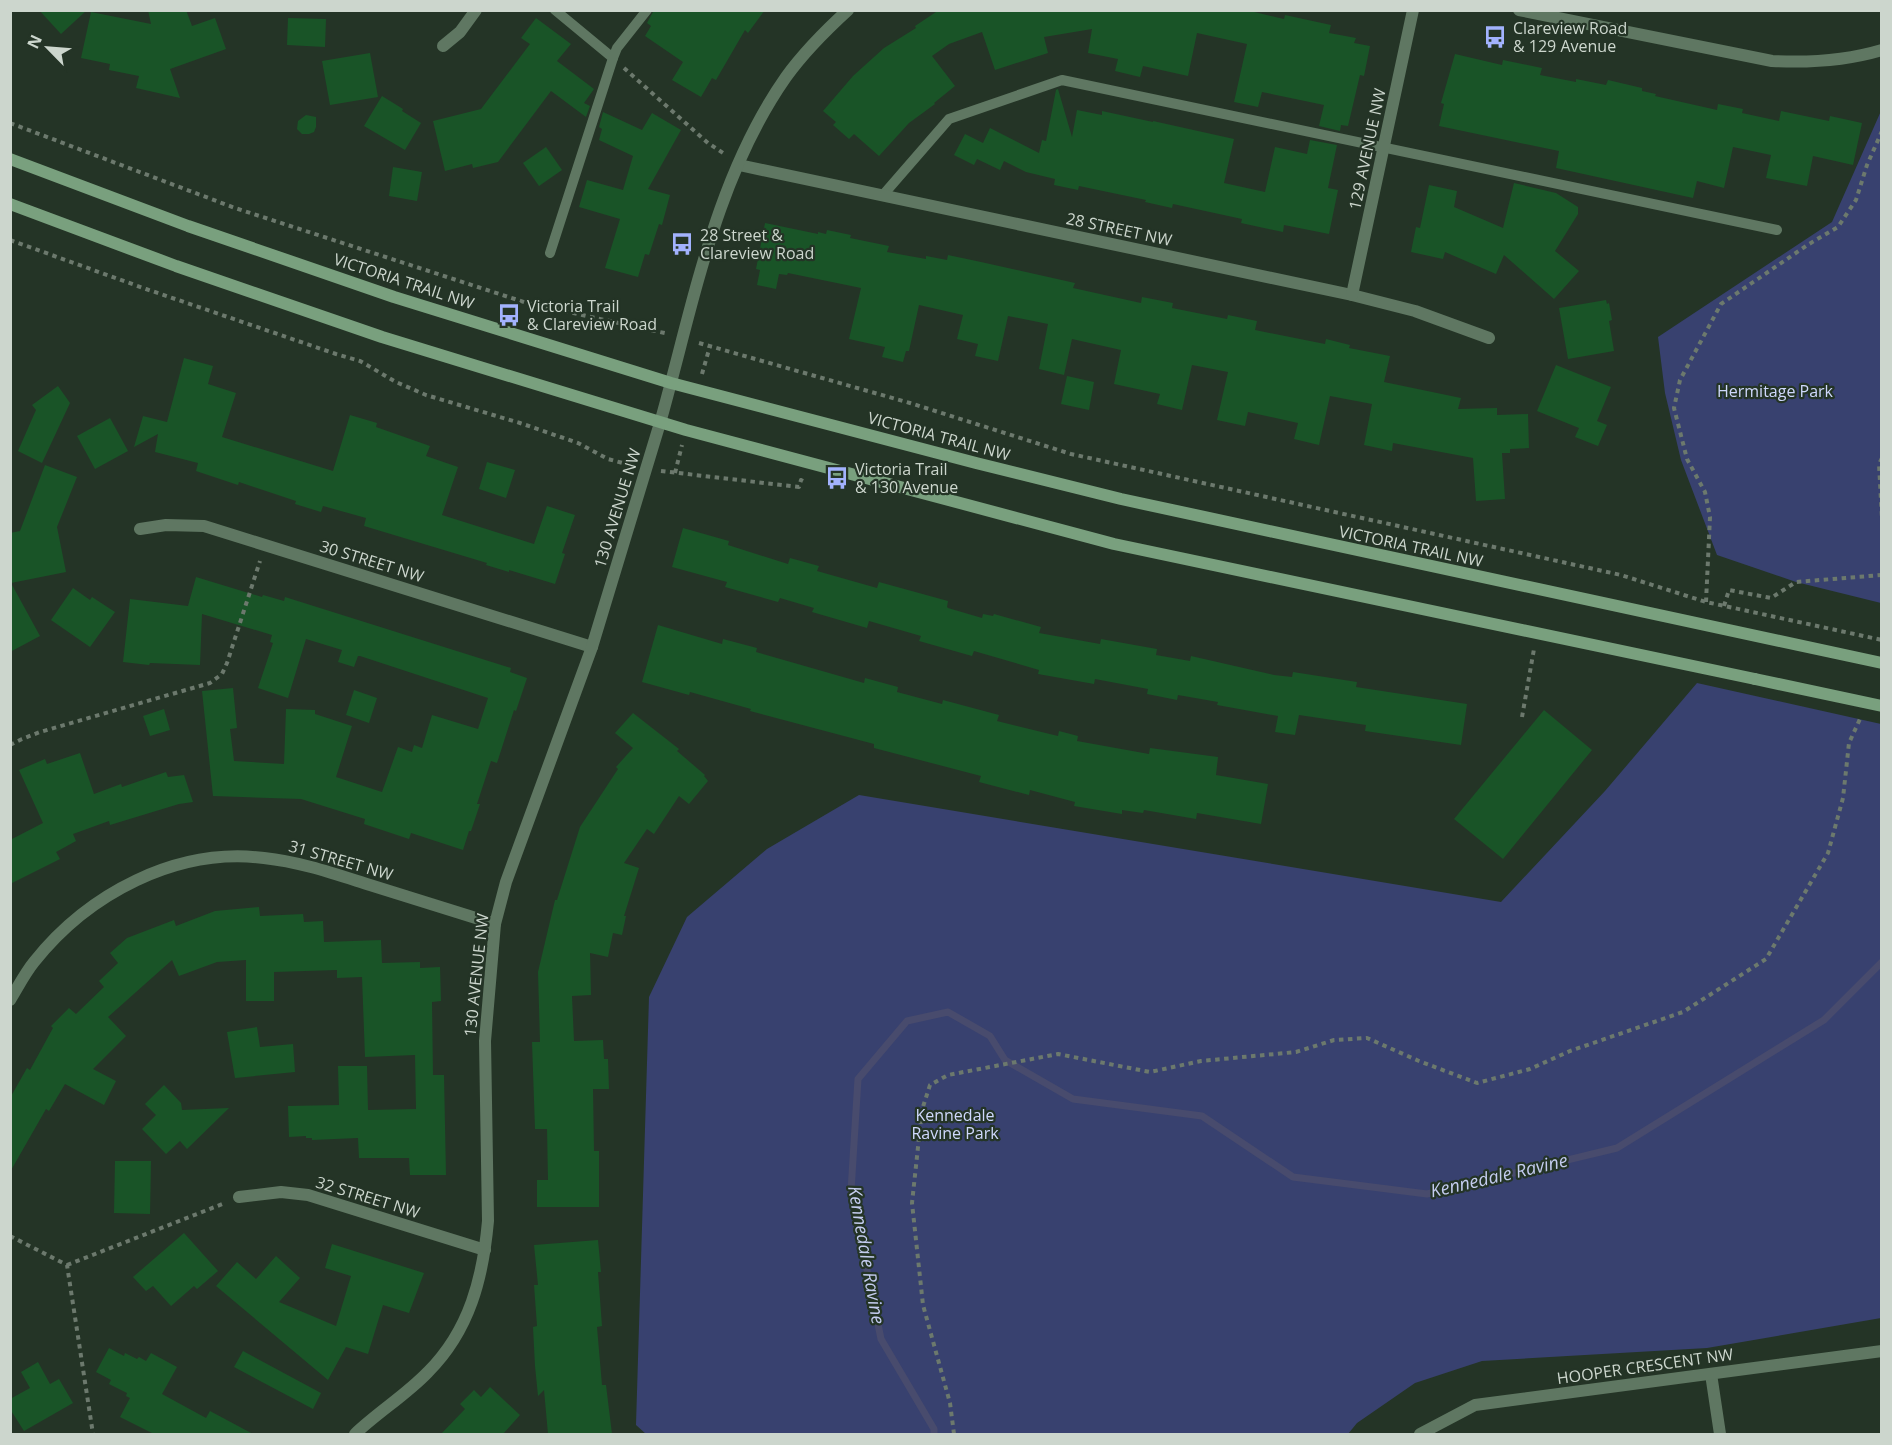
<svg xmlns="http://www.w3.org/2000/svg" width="1892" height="1445" font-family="'Open Sans',sans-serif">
<rect width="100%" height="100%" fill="#243426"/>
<g fill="#38416f">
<polygon points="1881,111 1882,603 1881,603 1796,582 1717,555 1681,460 1665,393 1658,337 1832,222"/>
<polygon points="1697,683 1881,724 1881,1318 1707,1348 1482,1361 1415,1383 1357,1423 1348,1434 646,1434 636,1425 649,997 687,917 767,849 859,795 1501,902 1605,791"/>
</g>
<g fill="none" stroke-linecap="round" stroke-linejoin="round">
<polyline stroke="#484b6d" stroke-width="7" points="934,1434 934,1429 881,1339 851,1191 858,1079 907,1021 948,1012 990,1036 1005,1060 1073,1099 1202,1116 1293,1177 1427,1194 1617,1148 1824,1020 1882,962"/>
</g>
<g fill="#195427">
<polygon points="39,10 87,10 61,34"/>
<polygon points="148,10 186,10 192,26 215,18 226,49 170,69 180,98 136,88 139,76 109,70 110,64 81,58 91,12 151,24"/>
<polygon points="654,10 765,10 748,33 745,30 716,80 712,78 701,97 672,80 683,62 645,36 651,26 647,23"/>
<polygon points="939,10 1246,10 1284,19 1285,15 1331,25 1329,33 1356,38 1354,43 1370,46 1364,76 1360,75 1348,126 1341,125 1340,131 1319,126 1324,105 1262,92 1258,107 1234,102 1247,44 1197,33 1188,76 1143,66 1140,77 1115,71 1118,59 1088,53 1092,29 1044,37 1048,53 995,70 982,32 949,44 932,56 955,86 934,103 935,104 909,123 879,156 854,134 849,139 833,125 836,122 823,111 853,76 884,48 916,28 915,26"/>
<polygon points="288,18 326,19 325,47 287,45"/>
<polygon points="536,18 571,44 557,61 594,89 584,103 590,106 586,117 551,91 498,162 473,168 472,164 445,171 433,121 481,109 530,44 521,38"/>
<polygon points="370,53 378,97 330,105 322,61"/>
<polygon points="1455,54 1502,65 1503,60 1542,68 1540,75 1576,82 1576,79 1606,85 1608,80 1642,88 1642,91 1656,94 1655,96 1717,110 1718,104 1743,109 1742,113 1779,121 1781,111 1829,121 1830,116 1862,123 1853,165 1813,156 1807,186 1766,178 1771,155 1733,147 1724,188 1697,181 1693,198 1556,168 1559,151 1439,126 1444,104 1441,103"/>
<polygon points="1058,89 1072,137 1077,110 1102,115 1102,111 1153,122 1153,121 1234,139 1224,183 1265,192 1275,147 1307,154 1310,140 1337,145 1328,188 1338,190 1329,234 1284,225 1283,232 1241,223 1242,219 1173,204 1172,208 1145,202 1146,200 1079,186 1078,190 1054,185 1055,179 1026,172 1004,161 1000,170 977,159 974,165 954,155 965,134 983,143 990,128 1039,153 1042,140 1046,141 1056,90"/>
<polygon points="382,96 403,109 402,111 421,123 405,150 364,126"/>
<polygon points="603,112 642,130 652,113 681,130 648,189 670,195 662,225 659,224 649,255 645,254 638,277 605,268 620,219 579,207 587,180 623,190 633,156 599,140 602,129 599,127"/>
<polygon points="306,115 316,117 316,127 314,132 309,134 302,134 297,129 298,121"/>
<polygon points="546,147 562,170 539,186 523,163"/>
<polygon points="393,167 422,172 417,201 389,196"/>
<polygon points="1514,183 1556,193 1578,207 1578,214 1555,251 1579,271 1554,299 1504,255 1496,274 1445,252 1443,259 1411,252 1416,227 1420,228 1429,185 1457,191 1454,207 1503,228"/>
<polygon points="765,223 818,234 818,232 826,234 827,230 851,235 850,238 889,246 887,252 926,259 926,256 947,260 948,255 981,262 1075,283 1073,288 1141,303 1142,297 1173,303 1172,308 1227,319 1228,315 1257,321 1255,330 1325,344 1326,339 1350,345 1349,348 1390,356 1384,382 1461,398 1458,409 1497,408 1497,415 1528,414 1529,448 1510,449 1510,453 1502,453 1505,499 1476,501 1473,458 1393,443 1392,451 1364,445 1372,404 1330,396 1319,445 1294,439 1298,423 1248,412 1245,426 1217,420 1228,372 1192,365 1182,410 1157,404 1160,394 1114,384 1121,350 1072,339 1064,375 1039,369 1048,324 1008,316 998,361 975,356 978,344 957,339 963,315 919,305 909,351 906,351 903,362 882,357 885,347 849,339 861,288 788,273 787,275 779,274 776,289 757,285 760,270 756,269"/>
<polygon points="1606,300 1607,304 1609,303 1612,320 1609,321 1614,351 1568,359 1559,308"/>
<polygon points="184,358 213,366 208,384 236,393 222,437 333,471 350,415 377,423 376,427 430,446 426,456 458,467 442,515 534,544 547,506 575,515 562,553 565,554 555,584 509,570 509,572 486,565 487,563 364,526 366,518 323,506 321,512 295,504 296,501 239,482 238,485 196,471 198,463 155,452 158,434 134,447 143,416 167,422"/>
<polygon points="1556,365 1611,387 1597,421 1607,425 1598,446 1575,437 1579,428 1537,411"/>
<polygon points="1067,376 1094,382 1089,410 1061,404"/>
<polygon points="58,386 70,403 42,463 18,451 36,410 32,405"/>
<polygon points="110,418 128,451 95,469 77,436"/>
<polygon points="487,462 515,470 506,498 479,489"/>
<polygon points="45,465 77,477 57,527 66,572 11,583 40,636 10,652 10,533 20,531"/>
<polygon points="683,528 729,541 728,545 788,564 790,558 819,566 817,571 877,588 879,582 948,601 947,607 948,608 982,618 983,614 993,616 994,614 1041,627 1039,633 1100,644 1101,639 1157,649 1156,655 1190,661 1191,656 1274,675 1292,677 1293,672 1357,682 1356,687 1467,704 1461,745 1365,731 1366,725 1299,715 1295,735 1275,732 1278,716 1217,705 1218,702 1178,695 1177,700 1147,694 1148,689 1095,679 1094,684 1038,674 1039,670 974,651 972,656 919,641 921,636 869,621 867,628 812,612 814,608 780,598 778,602 725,587 727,582 672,567"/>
<polygon points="196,577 262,597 263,595 284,601 285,597 511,668 510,672 527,678 516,711 514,710 497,763 491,761 477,804 480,804 471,831 469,831 463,850 411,833 409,839 364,824 365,819 301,799 213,796 202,691 233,688 237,728 230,729 234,761 284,764 286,709 315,710 315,714 352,726 336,777 382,792 398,747 412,752 414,745 422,748 432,715 478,729 488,698 360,656 358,656 354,667 338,662 342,650 306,639 288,698 258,688 273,643 270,642 272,635 202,614 200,665 150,663 149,665 123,662 130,599 188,606"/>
<polygon points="73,588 90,600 92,597 115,612 90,647 51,620"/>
<polygon points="658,625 722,644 723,639 757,648 756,652 864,683 865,678 898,687 897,692 942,704 943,700 999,715 997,721 1058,736 1059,731 1078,736 1077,741 1149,754 1150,748 1218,757 1216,775 1268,784 1261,824 1197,813 1196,819 1144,810 1143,813 1122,810 1122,814 1074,806 1075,802 1030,790 1029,795 979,782 981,776 874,748 874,744 750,711 751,709 690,692 689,695 642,682"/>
<polygon points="354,690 377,698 369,723 346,715"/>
<polygon points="164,709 170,730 150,736 143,716"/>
<polygon points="1544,710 1592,750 1503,859 1454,819"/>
<polygon points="633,713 679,749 677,751 705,775 704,776 708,781 689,804 679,796 654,834 647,829 624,863 639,868 624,916 626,916 622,935 613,933 608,957 590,953 591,995 572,996 574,1041 603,1040 604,1059 608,1059 609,1089 593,1089 594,1151 599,1151 599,1207 537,1207 537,1180 548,1180 547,1129 535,1129 532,1042 540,1042 538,972 555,900 557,900 580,827 618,769 616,767 633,748 615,733"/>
<polygon points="80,753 94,794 121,784 122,787 166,772 168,777 184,775 193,802 179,804 110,825 109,821 73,834 76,841 56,852 60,859 10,884 10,840 43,823 19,770 45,759 47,764"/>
<polygon points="259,907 260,916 303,914 304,922 323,921 324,942 381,940 382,963 420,962 420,968 440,967 441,1001 432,1002 433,1075 444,1075 446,1175 410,1175 409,1158 359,1158 358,1138 312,1140 312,1138 306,1138 306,1136 289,1137 288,1106 339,1105 338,1066 367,1066 368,1110 416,1109 415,1055 365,1057 362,977 337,978 337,970 274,972 274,1001 246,1001 246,960 217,962 179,976 172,960 108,1017 126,1036 93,1069 116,1081 104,1105 65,1084 49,1111 46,1109 10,1172 10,1098 27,1068 30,1070 53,1028 51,1026 69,1008 76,1014 104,987 99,981 118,963 110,953 127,938 174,920 176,926 215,911"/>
<polygon points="257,1027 260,1047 293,1044 295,1072 235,1078 227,1032"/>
<polygon points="164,1085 181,1103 182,1110 229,1108 187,1149 180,1141 166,1154 142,1129 156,1115 145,1104"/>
<polygon points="115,1161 151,1161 150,1214 114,1213"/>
<polygon points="184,1233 218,1271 197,1289 194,1286 171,1306 153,1286 146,1291 133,1277"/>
<polygon points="598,1240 601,1272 598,1272 602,1326 597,1327 602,1385 606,1385 612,1434 548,1434 544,1390 538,1396 535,1366 533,1327 537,1326 534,1285 538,1285 534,1245"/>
<polygon points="332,1244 424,1273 409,1313 383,1305 368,1354 346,1347 328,1380 216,1286 237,1262 256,1279 276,1256 300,1278 279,1302 336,1326 351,1276 325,1268"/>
<polygon points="109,1348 124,1356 125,1353 137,1359 139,1357 146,1361 151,1353 177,1367 162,1394 206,1418 210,1411 253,1434 154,1434 120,1417 130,1398 126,1396 127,1393 109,1384 111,1380 96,1372"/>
<polygon points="243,1351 321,1393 313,1409 234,1367"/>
<polygon points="38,1362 50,1384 59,1379 73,1403 24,1431 10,1409 10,1399 30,1388 21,1372"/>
<polygon points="490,1387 520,1415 503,1434 441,1434 465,1409 460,1404 474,1390 481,1397"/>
</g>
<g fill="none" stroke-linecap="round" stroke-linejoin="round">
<g stroke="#6c796d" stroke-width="4" stroke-dasharray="4.5 4.5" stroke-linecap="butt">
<polyline points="624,68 708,143 726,155"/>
<polyline points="10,123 235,208 527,303 669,334"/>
<polyline points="10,240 146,289 336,354 360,361 396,382 426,395 520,423 578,443 608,459 630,465"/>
<polyline points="699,343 910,403 1071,454 1621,575 1706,602 1882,640"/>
<polyline points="702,374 710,346"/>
<polyline points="1882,458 1879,464 1882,519"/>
<polyline points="661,471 799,487 801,480 803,481"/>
<polyline points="675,473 682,445"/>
<polyline points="1706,602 1710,517 1705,492 1687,459 1674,408 1680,380 1721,304 1809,244 1838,227 1856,200 1867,165 1882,131"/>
<polyline points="1724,606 1729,590 1771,598 1796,582 1882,575"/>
<polyline points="1522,717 1534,649"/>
<polyline points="10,745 22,739 40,732 210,683 222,674 227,663 260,561"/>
<polyline points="10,1236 67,1265 93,1434"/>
<polyline points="67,1265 225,1203"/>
<polyline points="954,1434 950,1403 923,1305 912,1203 922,1110 930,1085 948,1075 1058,1054 1150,1072 1201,1061 1296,1052 1334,1040 1367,1038 1419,1061 1477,1083 1530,1069 1570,1051 1683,1012 1766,959 1828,853 1843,798 1849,743 1860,719"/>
</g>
<g stroke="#5f7762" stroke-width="10">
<polyline points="555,10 613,58"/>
<polyline points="883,195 949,119 1062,80 1777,230"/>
<polyline points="550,253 613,58 617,48 647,10"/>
</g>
<g stroke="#5f7762" stroke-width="12">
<polyline points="443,46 460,32 476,10"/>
<polyline points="739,165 1352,295 1415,311 1489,338"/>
<polyline points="1352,295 1413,10"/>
<polyline points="140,529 166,525 204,526 592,647"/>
<path d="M10,1000C18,987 25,973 34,962C88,894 176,847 264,858C301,862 335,874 370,885C412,898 453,911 495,924"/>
<polyline points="239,1197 281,1192 308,1195 485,1250"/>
<polyline points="1711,1374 1720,1434"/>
<path d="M355,1434C378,1412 406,1395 428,1372C470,1330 483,1277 488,1221L485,1041L495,924L506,882L592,647L660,423"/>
<polyline points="1420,1434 1475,1405 1882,1351"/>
</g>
<g stroke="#5f7762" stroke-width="12">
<path d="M1519,10L1772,61C1810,63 1845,61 1882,50"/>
<path d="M660,423C693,306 715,178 786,77C804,52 825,31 848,10"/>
</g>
<g stroke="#79a07e" stroke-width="12">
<polyline points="10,159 188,226 394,297 671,383 976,463 1121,499 1882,663"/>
<polyline points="10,204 176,266 382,337 686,430 1114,544 1755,679"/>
</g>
<polyline stroke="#79a07e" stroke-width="12" points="1755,679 1882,706"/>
</g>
<defs>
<g id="bus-bare" transform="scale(1.8)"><path d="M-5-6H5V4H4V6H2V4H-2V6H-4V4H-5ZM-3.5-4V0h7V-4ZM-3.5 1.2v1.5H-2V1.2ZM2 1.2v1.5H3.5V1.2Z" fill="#a2b2fd" stroke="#243426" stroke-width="2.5" paint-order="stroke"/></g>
</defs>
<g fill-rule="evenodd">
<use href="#bus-bare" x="1495" y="37"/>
<use href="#bus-bare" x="682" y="244"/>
<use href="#bus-bare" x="509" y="315"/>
<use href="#bus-bare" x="837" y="478"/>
</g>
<g text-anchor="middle" stroke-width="4.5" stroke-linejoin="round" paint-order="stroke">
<g font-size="16" fill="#ccd6cd" stroke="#243426" text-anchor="start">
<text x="1513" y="34">Clareview Road<tspan x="1513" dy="18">&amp; 129 Avenue</tspan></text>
<text x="700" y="241">28 Street &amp;<tspan x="700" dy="18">Clareview Road</tspan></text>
<text x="527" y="312">Victoria Trail<tspan x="527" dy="18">&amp; Clareview Road</tspan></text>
<text x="855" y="475">Victoria Trail<tspan x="855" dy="18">&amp; 130 Avenue</tspan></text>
</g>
<g font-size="16" fill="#ccd6cd" stroke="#243426">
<text transform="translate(1367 149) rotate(-78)" y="6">129 AVENUE NW</text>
<text transform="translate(1119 229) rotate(12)" y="6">28 STREET NW</text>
<text transform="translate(404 281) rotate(18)" y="6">VICTORIA TRAIL NW</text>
<text transform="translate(939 436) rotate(15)" y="6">VICTORIA TRAIL NW</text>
<text transform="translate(617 508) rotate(-73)" y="6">130 AVENUE NW</text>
<text transform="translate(1411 546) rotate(12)" y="6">VICTORIA TRAIL NW</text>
<text transform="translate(372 561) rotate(17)" y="6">30 STREET NW</text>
<text transform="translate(341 860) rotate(16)" y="6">31 STREET NW</text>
<text transform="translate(476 975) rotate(-84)" y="6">130 AVENUE NW</text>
<text transform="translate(368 1197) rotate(17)" y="6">32 STREET NW</text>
<text transform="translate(1645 1366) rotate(-8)" y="6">HOOPER CRESCENT NW</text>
</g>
<g font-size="16" fill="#cfd8fc" stroke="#243426">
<text x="1775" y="397">Hermitage Park</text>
<text x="955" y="1121">Kennedale<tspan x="955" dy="18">Ravine Park</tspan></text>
</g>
<g font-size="18" font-style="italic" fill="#c4ccef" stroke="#243426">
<text transform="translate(1499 1176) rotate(-13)" y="6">Kennedale Ravine</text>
<text transform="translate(866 1255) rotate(80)" y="6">Kennedale Ravine</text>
</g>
</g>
<rect width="1892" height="1445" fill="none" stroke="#ccd6cd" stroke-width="24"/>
<g transform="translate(48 48) rotate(295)" stroke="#243426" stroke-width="4.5" paint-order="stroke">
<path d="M0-4.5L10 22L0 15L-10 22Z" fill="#ccd6cd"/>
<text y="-9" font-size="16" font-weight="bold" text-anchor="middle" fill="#ccd6cd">N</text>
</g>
</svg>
